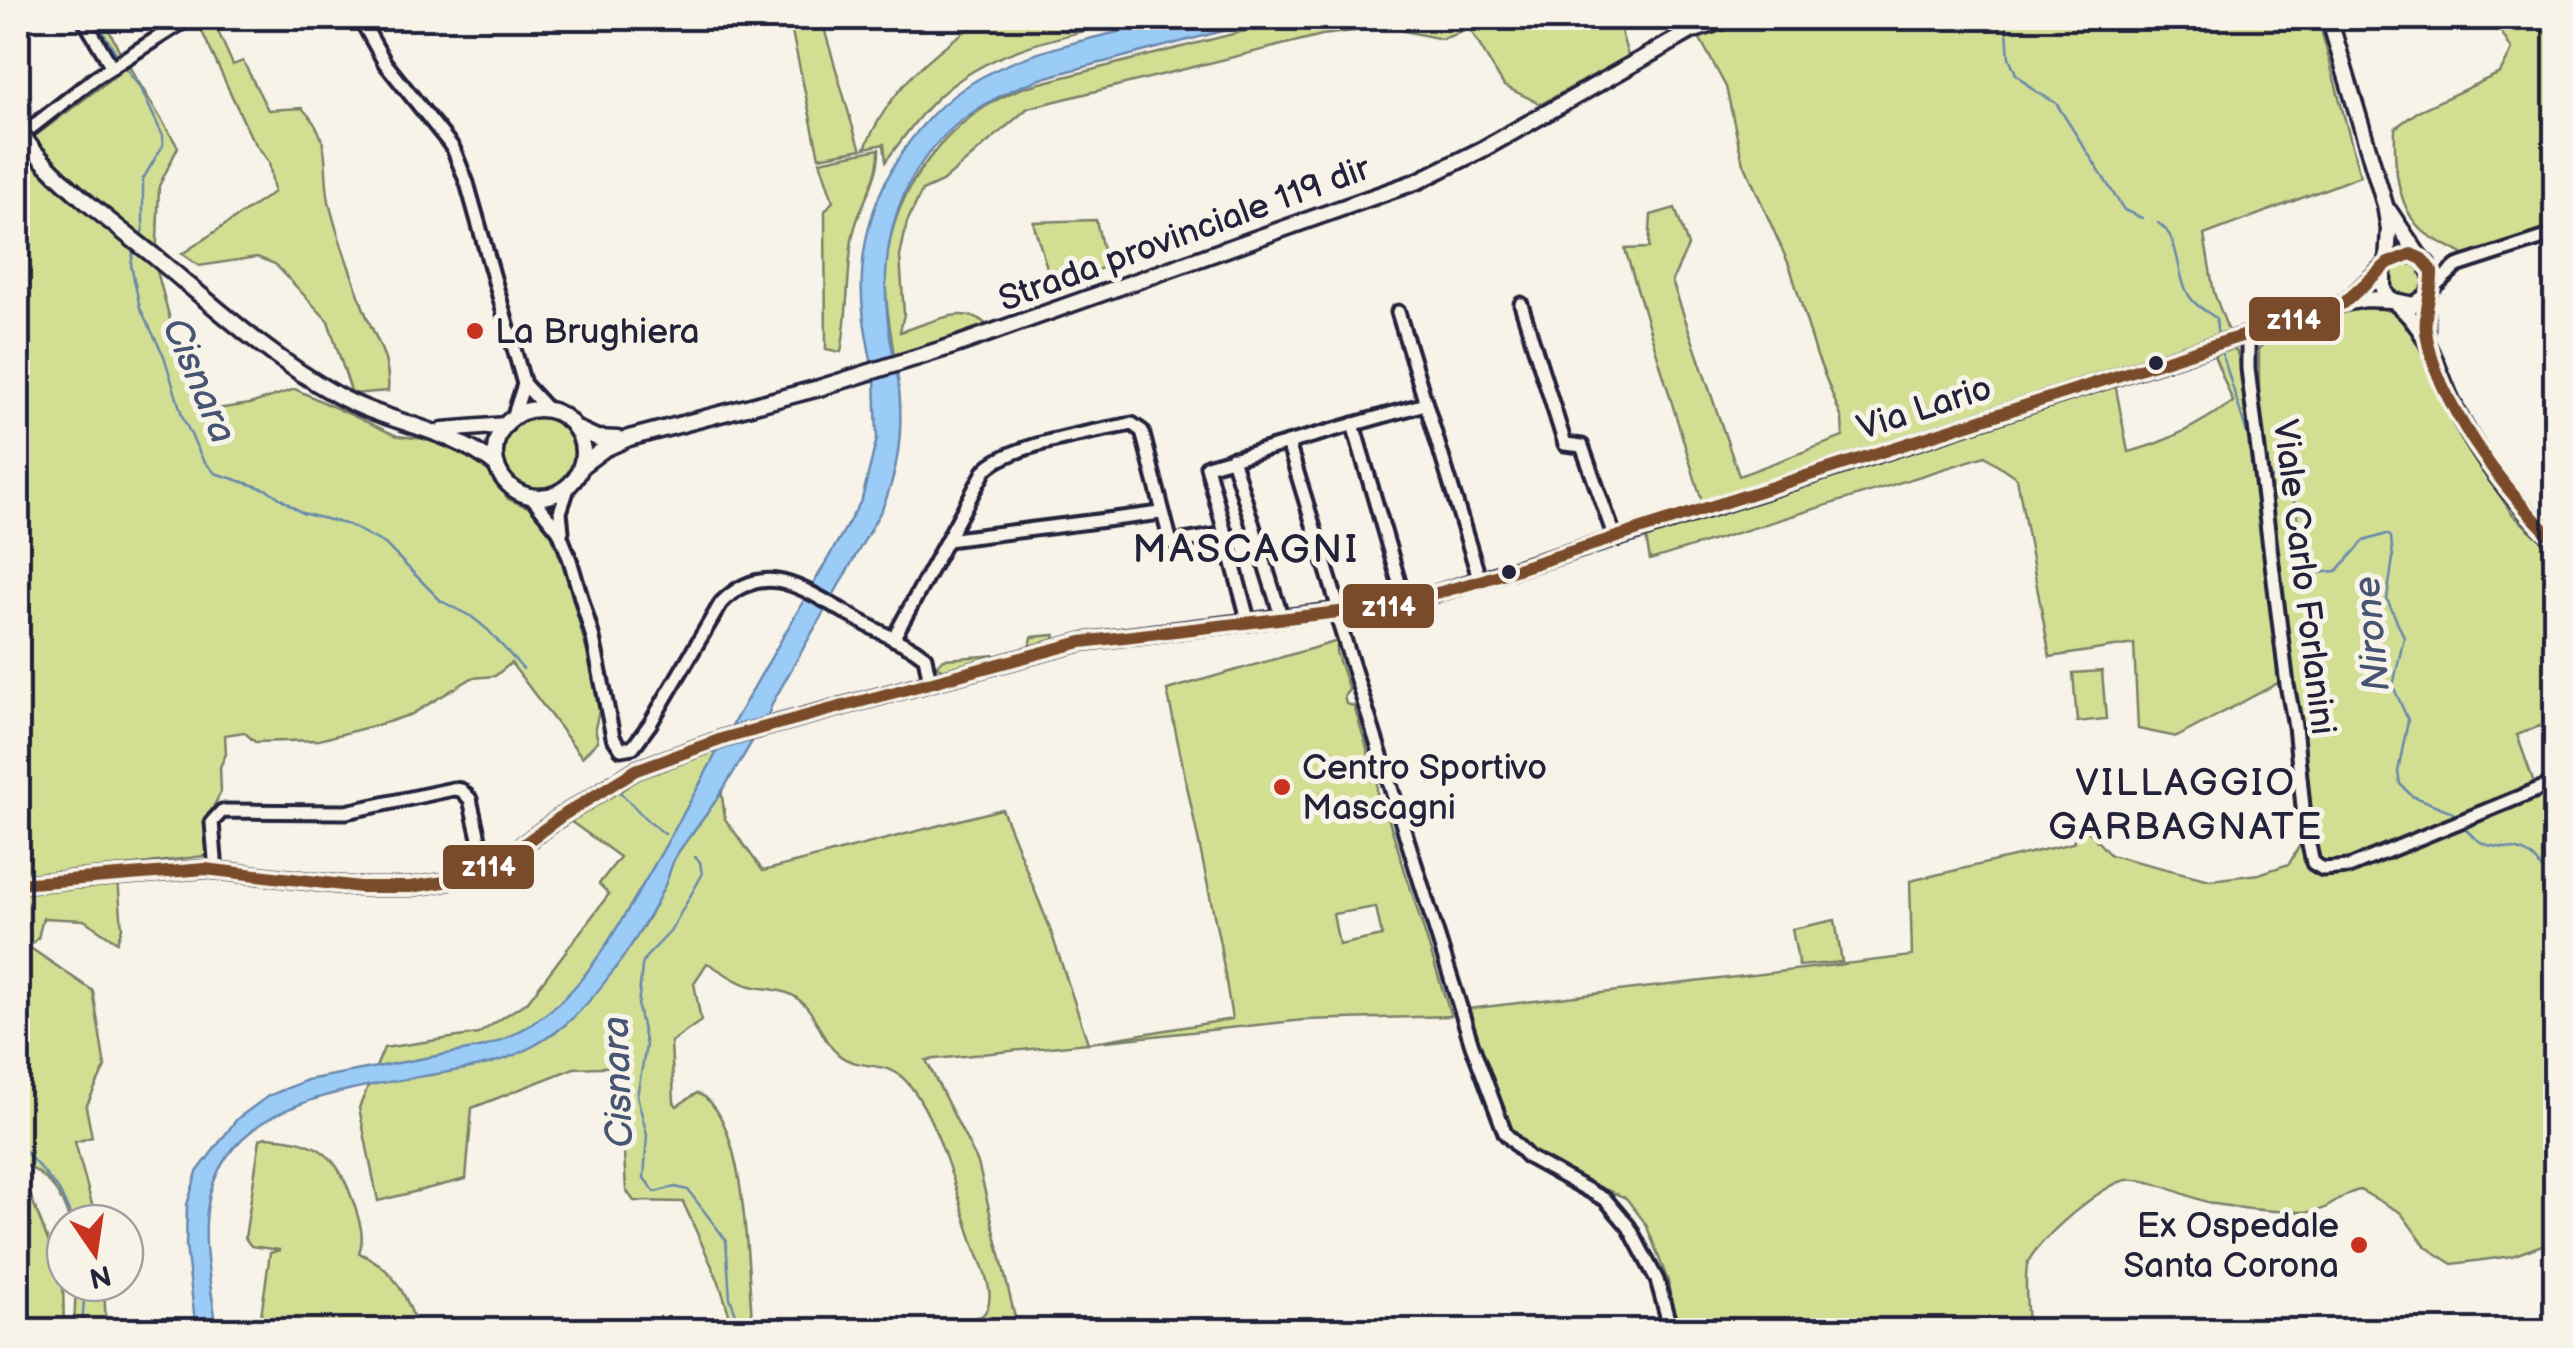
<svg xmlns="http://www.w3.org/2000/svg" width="2573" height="1348" font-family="'Balsamiq Sans',sans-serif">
<rect width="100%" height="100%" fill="#f7f3e8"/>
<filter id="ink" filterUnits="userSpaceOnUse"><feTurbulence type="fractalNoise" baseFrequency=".01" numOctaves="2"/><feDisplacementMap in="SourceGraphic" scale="20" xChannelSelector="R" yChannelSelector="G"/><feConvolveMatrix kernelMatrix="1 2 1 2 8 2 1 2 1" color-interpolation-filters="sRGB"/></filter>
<g filter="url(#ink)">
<g fill="#d2df93" stroke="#7a8067" stroke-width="2.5" fill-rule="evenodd">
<path d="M87,18H103L119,50L178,147L159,186L156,267L176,342L203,411L250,404L295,389L397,436L435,440L474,455L489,468L508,499L533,509L551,529L561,553L589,660L599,711L595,728L598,741L582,757L511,663L495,676L472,678L412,714L388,722L319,740L255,742L244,732L225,735L226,754L220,767L221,792L210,813L212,855L117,867L122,928L117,942L84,920L43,918L38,938L29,947L93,991L105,1067L86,1107L92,1137L75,1142L97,1223H70C62,1193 47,1173 18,1162V149L119,73Z"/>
<path d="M204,18H212L233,65L243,61L268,110L302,108C333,140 322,162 329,201C336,235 351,271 362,304C373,337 391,355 388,391L352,394L328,321L275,264L257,257L199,266L182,254L274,192L269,162L251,137L198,23Z"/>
<polygon points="789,18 821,18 856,138 862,149 819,157"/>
<path d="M986,18H1139C1075,34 1005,44 951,86C925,106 906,134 886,161L884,144L865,148C889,90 933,50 986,18Z"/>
<path d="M1296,18H1617L1628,56L1541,104L1504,86L1470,29L1442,39L1385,27L1322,35L1028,108L942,182L922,191L907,222L900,257L904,314L900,332C927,325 965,301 988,326L894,355C890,327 884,298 886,269C891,188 950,115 1025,87Z"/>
<polygon points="1692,18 2318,18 2360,176 2204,235 2214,293 2230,335 2189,345 1703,505 1625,249 1649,248 1651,215 1675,208 1688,246 1672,281 1739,476 1843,437 1842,419 1817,356 1790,267 1742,159 1726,87 1698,35"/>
<path d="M2493,18H2555V226L2465,256C2452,247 2436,242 2424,232C2396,208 2394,162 2395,128L2420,110L2500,73L2512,50Z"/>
<path d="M879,149C880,181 857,207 852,240C847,277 848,315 841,352L826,349L825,211L833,201L820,161Z"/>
<polygon points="1096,220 1107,267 1051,281 1033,222"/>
<circle cx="2407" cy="280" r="19"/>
<path d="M2372,306L2390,311L2417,331L2454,427L2512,514L2555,553V720L2517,735L2537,791L2547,794L2556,791V1240L2512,1256L2453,1264L2426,1247L2401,1213L2360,1190C2339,1194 2329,1213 2306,1212C2277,1212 2244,1209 2215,1204C2186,1198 2156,1178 2127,1180C2104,1182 2037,1241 2028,1262C2023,1275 2028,1314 2028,1330H1675L1668,1281L1646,1224L1626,1198L1539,1161L1515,1141L1504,1118L1467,1009L1912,956L1910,881L2073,843L2080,822L2110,855L2210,880L2259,874L2289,864L2311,826L2290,688L2280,682L2177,737L2138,729L2134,644L2050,657L2017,478L1985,456L1650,560L1646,538L2027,409L2115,383L2128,452C2167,443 2199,424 2233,402L2213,353L2231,347L2237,352L2249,404L2259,403V348C2285,323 2336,308 2372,306Z"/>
<circle cx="538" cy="453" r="36"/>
<polygon points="1055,635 1053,643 946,671 936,666 944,659 998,655 1030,647 1032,637"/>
<path d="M1338,641L1336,652L1349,690L1344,696L1346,704L1354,706L1377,781V799L1387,814L1451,1016L1304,1020L926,1060L978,1163L1018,1330H921L982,1316C1000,1298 981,1265 974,1245C958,1200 937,1109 902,1077C884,1061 856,1070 838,1054C820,1039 817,1012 798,999C785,988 763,990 747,985C732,980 721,970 707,963L694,983L701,1021L671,1042L674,1102L677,1106L697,1093C747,1112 747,1269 752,1318L757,1330H734L719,1282L683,1202L634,1201L626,1190L621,1098L628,1066L574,1068L472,1108L466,1179L378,1201L359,1108L384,1048L478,1034L528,1001L609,894L599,884L620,857L570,821L620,786L716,749L725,819L763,871L1002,809L1049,926L1088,1043L1232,1019L1220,944L1167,690ZM1376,907L1382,936L1339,945L1333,914Z"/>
<polygon points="2102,671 2106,719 2077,722 2073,673"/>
<polygon points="1835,920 1842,962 1799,966 1792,929"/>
<path d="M266,1137C321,1140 338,1155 355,1207C360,1223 365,1237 359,1253C394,1267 407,1296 418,1330H259L270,1253L280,1250L251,1246L245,1238L260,1139Z"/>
<polygon points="18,1186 27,1186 63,1280 64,1330 18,1330"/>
<polygon points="76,1283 104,1283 106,1330 74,1330"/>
</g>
<g fill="#9accf7" stroke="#6a88ac" stroke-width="2.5">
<path d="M1176,18H1272C1222,31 1173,44 1123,57C1084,68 1042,75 1006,93C897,146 870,247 894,358L872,365C866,334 860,305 862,274C866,190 917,108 993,71C1049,44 1116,34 1176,18Z"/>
<path d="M897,372C904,419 901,465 882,509L773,702L766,720L730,729L862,499L877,438L875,378Z"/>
<path d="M754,738C740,762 726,786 710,809C699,826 685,840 675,858C670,867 669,878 664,887C644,931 596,1003 556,1032C536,1046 512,1058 488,1064C393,1088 223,1082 207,1210C202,1249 212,1291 217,1330H196L186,1246L187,1205L197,1172L237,1119L268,1096L307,1080L484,1047C568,1018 598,959 641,888C668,842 694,795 719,748Z"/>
</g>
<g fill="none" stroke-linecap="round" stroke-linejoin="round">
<g stroke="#6a88ac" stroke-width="2.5">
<polyline points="94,18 120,59"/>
<polyline points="2006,18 2009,57 2016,74 2032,89 2056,103 2124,210 2142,218"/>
<polyline points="124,66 141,89 163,136 163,145 143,179 143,230 140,236"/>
<path d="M2158,223C2184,239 2173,282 2195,303C2201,309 2209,313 2216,318L2218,339"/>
<polyline points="134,248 131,265 140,308 164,356 183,418 203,460 215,473 268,490 302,513 349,525 385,544 441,601 472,617 488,630 523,669"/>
<polyline points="2220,347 2252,449"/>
<polyline points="2269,475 2294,502 2306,554 2317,573 2337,571 2364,541 2387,534 2391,537 2393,558 2387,599 2404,637 2393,686 2408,720 2398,772 2400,784 2412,796 2450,811 2459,818"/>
<polyline points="617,789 648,821 665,834"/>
<path d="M2463,825C2487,860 2511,838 2534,859C2543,867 2549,884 2556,894"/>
<polyline points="695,857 700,862 702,875 670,932 645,958 642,966 638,1007 646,1046 637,1096 647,1135 644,1178 655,1192 675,1187 688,1190 726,1240 730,1298 742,1330"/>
<polyline points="18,1143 59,1190 74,1223"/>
<polyline points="82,1330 85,1283"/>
</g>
<g stroke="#22223b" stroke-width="19">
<g id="minor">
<polyline points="83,18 112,67"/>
<polyline points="360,18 385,63 453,148 467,183 524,384 548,410"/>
<polyline points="18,138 96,77 189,18"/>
<polyline points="2432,288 2457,266 2556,234"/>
<polyline points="1521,304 1565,444 1582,446 1615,538"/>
<polyline points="1398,312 1480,581"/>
<polyline points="2248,336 2248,369 2287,685 2295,726 2305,827 2313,863 2323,869 2349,867 2556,782"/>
<polyline points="513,418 524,384"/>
<polyline points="1353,424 1405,603"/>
<polyline points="1288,443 1340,613"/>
<polyline points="1232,458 1282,619"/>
<path d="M531,496L559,531L570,560L593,638L613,737L621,749L633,747L650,724L721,603C764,560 800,587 843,611C866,625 890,637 914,649L925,657L930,682"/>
<polyline points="562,531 560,512 569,485"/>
<polyline points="947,540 1161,513"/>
<polyline points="1336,613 1472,1045 1505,1133 1528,1157 1606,1200 1629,1227 1657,1280 1671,1330"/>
<polyline points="1249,623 1207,466 1425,404"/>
<path d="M893,639L985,470C1008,445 1097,431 1132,424L1142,431L1171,543L1227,534"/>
<polyline points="215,859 212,822 222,811 346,812 453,789 461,790 470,799 486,869"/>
</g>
</g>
<g stroke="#22223b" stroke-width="21">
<g id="tertiary">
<polyline points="2329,18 2385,205 2389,229 2387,263"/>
<path d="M33,150C69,191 111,222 154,256C213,305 269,357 337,395C389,424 450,428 497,466"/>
<polyline points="2389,211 2419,256"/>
<polyline points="2383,270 2383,290 2391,300 2414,305 2428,295"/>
<polyline points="2349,299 2392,258 2406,254 2419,256 2427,264 2433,280 2426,305 2426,336"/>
<path d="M2397,304C2431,333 2435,366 2453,404C2478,457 2513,501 2556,541"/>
<circle cx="539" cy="453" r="44"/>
<polyline points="575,428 597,438 618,439"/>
<polyline points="443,430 506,425"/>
<polyline points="581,466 604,449 629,438 819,388 956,345 1418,181 1483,149 1691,31 1732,18"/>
<polyline points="18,884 205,869 360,887 410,887 444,882 497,864 562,816 636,770 725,738 1081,642 1405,603 1636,532 2344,303 2365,299 2391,300"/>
</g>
</g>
<use href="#minor" stroke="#f7f3e8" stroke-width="11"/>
<use href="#tertiary" stroke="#f7f3e8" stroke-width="14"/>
<g stroke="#22223b" stroke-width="21" stroke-linecap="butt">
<polyline id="tertiary-bridge" points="18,130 33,150"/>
</g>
<use href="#tertiary-bridge" stroke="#f7f3e8" stroke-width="14"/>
<g stroke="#f7f3e8" stroke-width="20">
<path id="bus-1" d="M18,884L205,869L360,887H410L444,882L497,864L562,816L636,770L725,738L1081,642L1391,606L1480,581L2344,303L2388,263L2411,254L2422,259L2432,271C2433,292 2423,312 2426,332C2436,402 2506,493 2556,541"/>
</g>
<use href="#bus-1" stroke="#7a4b2a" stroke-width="12"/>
</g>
</g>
<g fill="#c8321e" stroke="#f7f3e8" stroke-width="4">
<circle cx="475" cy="331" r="10"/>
<circle cx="1282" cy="787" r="10"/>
<circle cx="2359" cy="1245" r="10"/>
</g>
<g fill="#22223b" stroke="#f7f3e8" stroke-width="4">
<circle cx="2156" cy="363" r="9"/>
<circle cx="1509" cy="572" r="9"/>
</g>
<g text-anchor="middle" stroke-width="10" stroke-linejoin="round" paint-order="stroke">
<g font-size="35" fill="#22223b" stroke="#f7f3e8">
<text transform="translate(1184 233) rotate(-20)" y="12">Strada provinciale 119 dir</text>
<text transform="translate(1924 407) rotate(-18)" y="12">Via Lario</text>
<text transform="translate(2305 577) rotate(83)" y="12">Viale Carlo Forlanini</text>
</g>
<g font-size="35" fill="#22223b" stroke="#f7f3e8" text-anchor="start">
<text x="495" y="343">La Brughiera</text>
<text x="1302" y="779">Centro Sportivo<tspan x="1302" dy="40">Mascagni</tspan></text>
<text x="2339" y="1237" text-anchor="end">Ex Ospedale<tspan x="2339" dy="40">Santa Corona</tspan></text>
</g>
<g font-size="38" font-style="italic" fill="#465573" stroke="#f7f3e8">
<text transform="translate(200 380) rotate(67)" y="13">Cisnara</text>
<text transform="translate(2371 634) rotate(-95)" y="13">Nirone</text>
<text transform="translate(617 1082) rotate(-92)" y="13">Cisnara</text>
</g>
<g font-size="38" letter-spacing="2.5" fill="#22223b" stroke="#f7f3e8">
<text x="2186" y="795">VILLAGGIO<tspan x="2186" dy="44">GARBAGNATE</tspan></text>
</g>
<g font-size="40" letter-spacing="2.5" fill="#22223b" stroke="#f7f3e8">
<text x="1246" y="562">MASCAGNI</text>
</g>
</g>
<g stroke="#f7f3e8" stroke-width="4">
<rect x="2247" y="295" width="95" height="48" rx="10" fill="#7a4b2a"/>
<rect x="1341" y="582" width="95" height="48" rx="10" fill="#7a4b2a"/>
<rect x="441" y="843" width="95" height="48" rx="10" fill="#7a4b2a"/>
</g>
<g font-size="28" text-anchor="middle" font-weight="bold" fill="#fff">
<text x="2294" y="329">z114</text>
<text x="1389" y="616">z114</text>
<text x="489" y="876">z114</text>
</g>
<rect width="2573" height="1348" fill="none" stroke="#f7f3e8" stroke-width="60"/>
<rect x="30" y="30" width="2513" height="1288" fill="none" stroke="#22223b" stroke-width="4" filter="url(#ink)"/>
<g transform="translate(95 1253) rotate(167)"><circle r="48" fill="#f7f3e8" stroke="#a29fa3" stroke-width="2.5"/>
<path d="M0-8L18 38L0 25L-18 38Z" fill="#c8321e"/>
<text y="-15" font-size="28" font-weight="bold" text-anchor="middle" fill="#22223b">N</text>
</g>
</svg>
